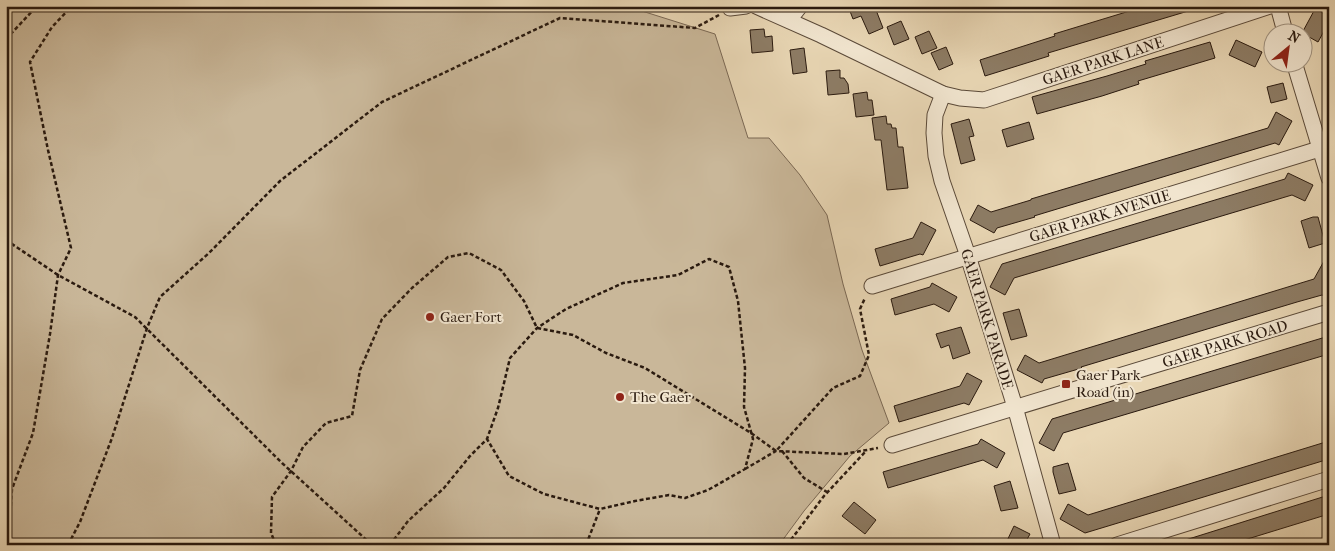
<svg xmlns="http://www.w3.org/2000/svg" width="1335" height="551" font-family="'IM FELL French Canon',serif">
<rect width="100%" height="100%" fill="#e9d7b5"/>
<filter id="stains"><feTurbulence type="fractalNoise" baseFrequency=".004" numOctaves="4"/><feColorMatrix values="0 0 0 0 .2 0 0 0 0 .09 0 0 0 0 .02 0 0 0 .5 -.17"/></filter>
<radialGradient id="worn" r=".72"><stop offset=".6" stop-color="#630" stop-opacity="0"/><stop offset="1" stop-color="#630" stop-opacity=".3"/></radialGradient>
<polygon fill="#c9b799" stroke="#7a6854" points="6,6 626,6 715,34 748,138 769,138 800,175 827,215 843,284 862,350 889,423 850,456 804,511 779,545 6,545"/>
<g fill="#8d7c65" stroke="#2a1a0f">
<polygon points="848,6 884,6 876,10 883,28 869,34 861,16 853,19"/>
<polygon points="1146,6 1195,6 1195,9 1048,53 1049,56 985,76 980,60 1055,36 1054,34"/>
<polygon points="1315,9 1329,16 1329,22 1318,42 1302,33"/>
<polygon points="901,21 909,39 894,45 887,27"/>
<polygon points="764,29 765,37 772,36 773,51 752,53 750,30"/>
<polygon points="929,31 937,48 922,54 915,37"/>
<polygon points="1236,40 1262,52 1255,67 1229,55"/>
<polygon points="1210,42 1215,58 1138,81 1139,84 1102,96 1037,114 1032,97 1107,76 1146,64 1145,61"/>
<polygon points="946,47 953,64 939,70 931,53"/>
<polygon points="804,48 807,72 793,74 790,50"/>
<polygon points="840,70 840,78 844,78 848,84 849,93 828,95 826,71"/>
<polygon points="1283,83 1287,99 1271,103 1267,87"/>
<polygon points="867,92 868,100 872,100 874,115 856,117 853,94"/>
<polygon points="1276,112 1292,121 1279,145 1275,143 1034,216 1035,217 997,228 994,233 970,220 978,205 991,212 1031,200 1031,199 1268,128"/>
<polygon points="886,116 887,124 891,124 892,128 896,128 898,147 903,147 908,188 887,190 881,140 875,140 872,118"/>
<polygon points="969,119 974,136 969,137 975,160 961,164 951,124"/>
<polygon points="1029,122 1034,139 1007,147 1002,130"/>
<polygon points="1288,173 1313,185 1305,201 1292,195 1014,278 1005,295 990,287 1002,264 1285,179"/>
<polygon points="1313,217 1318,217 1325,243 1309,248 1301,221"/>
<polygon points="921,222 936,230 923,255 920,254 880,266 875,249 913,238"/>
<polygon points="1329,252 1329,289 1325,296 1322,295 1297,302 1081,367 1082,368 1044,379 1042,383 1017,370 1025,355 1039,363 1314,279"/>
<polygon points="932,283 957,297 949,312 934,304 895,315 891,299 930,287"/>
<polygon points="1019,309 1027,336 1011,340 1003,313"/>
<polygon points="961,327 970,353 953,359 949,345 941,348 936,334"/>
<polygon points="1329,336 1329,354 1063,433 1054,451 1039,443 1052,419"/>
<polygon points="967,373 982,381 969,405 964,403 899,422 894,406 960,386"/>
<polygon points="981,439 1005,453 997,468 983,460 888,488 883,472 978,444"/>
<polygon points="1329,441 1329,459 1085,533 1060,519 1068,504 1088,515"/>
<polygon points="1068,463 1076,490 1059,494 1053,472 1053,467"/>
<polygon points="1010,481 1018,508 1001,511 994,486"/>
<polygon points="1329,495 1329,514 1228,545 1179,545 1179,542"/>
<polygon points="854,502 876,520 865,534 842,516"/>
<polygon points="1014,526 1030,534 1024,545 1005,545"/>
</g>
<g fill="none" stroke-linecap="round" stroke-linejoin="round">
<g stroke="#5a4938" stroke-width="17">
<g id="street">
<polyline points="756,6 821,35 943,94 960,98 984,100 1270,6"/>
<polyline points="1278,6 1285,32"/>
<polyline points="730,8 746,6"/>
<polyline points="789,20 800,6"/>
<polyline points="1294,62 1329,178"/>
<polyline points="943,94 935,115 934,133 936,156 942,181 968,256 1015,407 1053,545"/>
<polyline points="872,286 1329,146"/>
<polyline points="892,445 1329,312"/>
<polyline points="1117,545 1329,479"/>
</g>
</g>
<g stroke="#2a1a0f" stroke-width="2.5" stroke-dasharray="4 2.5" stroke-linecap="butt">
<polyline points="6,39 37,6"/>
<polyline points="6,240 58,275 135,317 282,463 372,545"/>
<polyline points="782,451 804,478 827,492"/>
<polyline points="745,469 776,451 844,454 878,448"/>
<polyline points="10,545 10,520 12,489 33,433 50,334 58,275 71,248 48,150 30,62 52,27 72,6"/>
<polyline points="68,545 80,522 112,438 147,328 160,297 209,253 280,181 382,102 560,18 695,28 719,15"/>
<polyline points="276,545 271,533 272,497 291,471 303,447 326,423 352,416 360,370 382,319 412,288 448,257 469,253 501,270 524,301 537,328 573,335 606,353 645,368 751,433 776,451 833,388 860,376 869,355 860,309 865,298"/>
<polyline points="390,545 408,521 444,488 470,456 487,439 498,408 510,358 537,328 566,309 623,283 678,275 709,259 729,267 738,301 745,368 744,407 753,439 745,469 708,490 685,498 669,495 635,501 600,509 544,494 509,476 487,439"/>
<polyline points="586,545 600,509"/>
<polyline points="787,545 824,496 866,451"/>
</g>
<use href="#street" stroke="#f1e5cf" stroke-width="15"/>
</g>
<g fill="#8f2418" stroke="#f1e5cf" stroke-width="2">
<circle cx="430" cy="317" r="5"/>
<rect x="1061" y="379" width="10" height="10" rx="2.5"/>
<circle cx="620" cy="397" r="5"/>
</g>
<g text-anchor="middle" stroke-width="4" stroke-linejoin="round" paint-order="stroke">
<g font-size="15" fill="#2a1a0f" stroke="#f1e5cf">
<text transform="translate(1103 61) rotate(-18)" y="5">GAER PARK LANE</text>
<text transform="translate(1100 216) rotate(-17)" y="5">GAER PARK AVENUE</text>
<text transform="translate(987 319) rotate(73)" y="5">GAER PARK PARADE</text>
<text transform="translate(1225 344) rotate(-17)" y="5">GAER PARK ROAD</text>
</g>
<g font-size="15" fill="#2a1a0f" stroke="#f1e5cf" text-anchor="start">
<text x="440" y="322">Gaer Fort</text>
<text x="1076" y="380">Gaer Park<tspan x="1076" dy="17">Road (in)</tspan></text>
<text x="630" y="402">The Gaer</text>
</g>
</g>
<rect width="1335" height="551" fill="none" stroke="#e9d7b5" stroke-width="25"/>
<rect x="8" y="8" width="1320" height="536" fill="none" stroke="#2a1a0f" stroke-width="2.5"/>
<rect x="12" y="12" width="1310" height="526" fill="none" stroke="#2a1a0f"/>
<g transform="translate(1288 48) rotate(29)"><circle r="24" fill="#f1e5cf" stroke="#a19482"/>
<path d="M0-4L9 19L0 12L-9 19Z" fill="#8f2418"/>
<text y="-8" font-size="14" font-weight="bold" text-anchor="middle" fill="#2a1a0f">N</text>
</g>
<rect width="100%" height="100%" filter="url(#stains)"/>
<rect width="100%" height="100%" fill="url(#worn)"/>
</svg>
